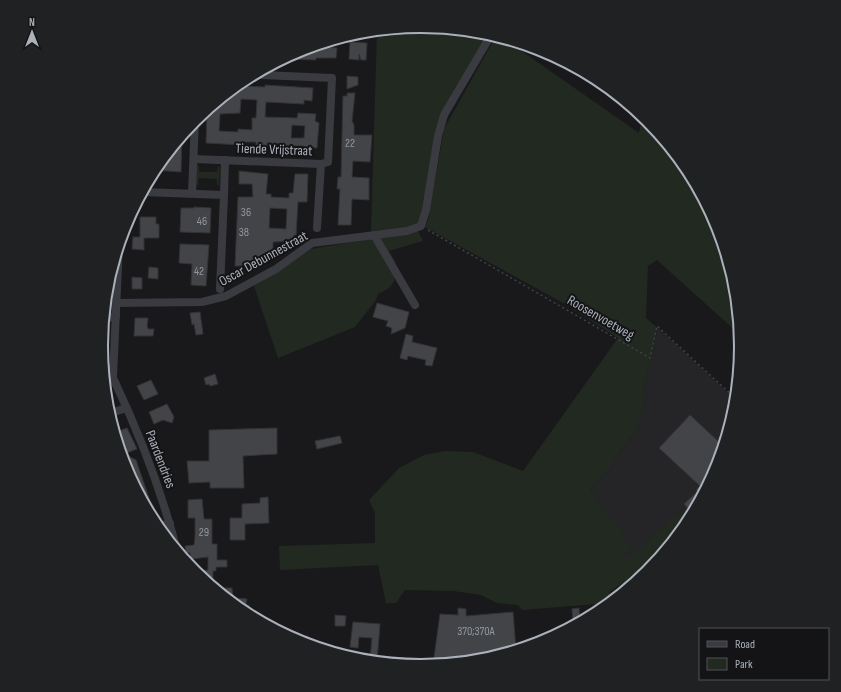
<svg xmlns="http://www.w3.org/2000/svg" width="841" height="692" font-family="'Sofia Sans Condensed',sans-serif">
<rect width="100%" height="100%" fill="#19191b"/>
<polygon fill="#252528" points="658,328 735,399 734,409 716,469 691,516 684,509 628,561 624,554 632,548 590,489 610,469 621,450 632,437 647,393 643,392"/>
<g fill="#212921">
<polygon points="421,26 489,34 441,116 423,213 418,223 402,229 371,231 377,30"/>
<polygon points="496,36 503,38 639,133 642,116 647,120 687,168 716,224 734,284 739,334 657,260 648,266 646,318 658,328 643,392 647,393 638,424 632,437 621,450 610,469 590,489 633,548 624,554 628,560 684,508 691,516 686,524 647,572 625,590 621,584 609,592 614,599 609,603 522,610 518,605 497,603 481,595 453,591 405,590 396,603 386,603 378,565 280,570 279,546 375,543 375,513 369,500 399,468 424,455 444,451 473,452 523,471 618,338 565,304 425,227 428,220 444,129"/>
<polygon points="197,165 199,166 199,172 217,172 218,166 220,167 219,186 217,185 217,179 199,178 198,185 196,185"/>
<path d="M418,231L423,241L389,251L396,263L394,266C397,282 393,287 378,294L376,300L355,327L278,358L254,286L311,249Z"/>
</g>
<g fill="#434448" stroke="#333337" fill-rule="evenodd">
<polygon points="350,42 367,43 366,60 361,60 359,54 359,60 349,59"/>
<polygon points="316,45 316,46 337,48 336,58 316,58 316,60 283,59 298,50"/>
<polygon points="347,76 358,77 358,85 347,89"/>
<path d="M265,85L313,88L312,101L304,100V104L266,102L265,117L297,118L298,113L316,114L315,121L319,123L317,148H304V146H280V144L267,143V146H256V142H243L242,145L206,143L207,114H201L229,92L228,98L239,86L265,87ZM241,99L257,100L256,118H252V130L238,129V132L219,131L220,114L240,113ZM292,125L305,126L304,138H291Z"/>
<polygon points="347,93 355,93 352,121 354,125 354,135 372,135 370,162 353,161 352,177 369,178 369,200 352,199 351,225 338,225 340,189 337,189 338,177 341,177 343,96 347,96"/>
<polygon points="182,134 181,172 154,170 155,168"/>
<path d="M239,171L268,174L266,194H271V197L289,198V193H293L295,174H308L307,202H298L296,235H294V241L273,242V256L267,257V263H252L249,266H235L238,197H253L252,184H239ZM270,208L287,209L286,229L269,228Z"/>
<polygon points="194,207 211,208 210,233 180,232 181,208 194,208"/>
<polygon points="140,217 156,217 156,224 159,224 159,238 144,238 144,250 132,249 133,237 140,237"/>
<polygon points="180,244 209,245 206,286 191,285 192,264 179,263"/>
<polygon points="149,267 158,268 158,279 148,278"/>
<polygon points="132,277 142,278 142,289 132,289"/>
<polygon points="377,303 409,312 405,328 391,334 392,328 386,326 388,321 373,317"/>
<polygon points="200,312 203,334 196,335 194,324 192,325 190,313"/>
<polygon points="135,318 148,318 147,326 148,329 154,329 153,336 134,336"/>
<polygon points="406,334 413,336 412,342 437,348 432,366 425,365 426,360 408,356 407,360 400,358"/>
<polygon points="215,374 218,384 210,386 209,384 206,385 204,378"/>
<polygon points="151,380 158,394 144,400 137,386"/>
<polygon points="167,404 174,417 172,423 163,420 154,424 149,412"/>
<polygon points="690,415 719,442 727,433 716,469 692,513 684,504 698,491 696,490 700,486 659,448"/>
<polygon points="127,428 137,449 124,454 136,460 150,501 143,503 125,468 114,433"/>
<polygon points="277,428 277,454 243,456 244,488 210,488 210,482 189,483 187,461 209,461 209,430"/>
<polygon points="340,436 342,443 317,449 315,441"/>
<polygon points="268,497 269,523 245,524 245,540 230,540 230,518 242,518 242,504 260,503 260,498"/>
<polygon points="202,499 204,519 212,519 212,544 217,544 217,560 227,560 227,567 216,567 216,571 213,571 213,587 194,572 208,570 208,557 191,559 190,553 186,553 185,546 194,545 195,536 195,518 188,518 188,500"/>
<polygon points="213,588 232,588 233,598 247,599 246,605 249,605 249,616"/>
<polygon points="458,608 466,609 466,616 513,612 516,650 483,660 478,660 477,655 462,657 462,658 455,657 455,663 433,665 440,614 458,615"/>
<polygon points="579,608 580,622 573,625 572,609"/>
<polygon points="335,615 346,616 345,626 335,626"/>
<polygon points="353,622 380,624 377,662 370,661 372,638 359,637 358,648 350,647"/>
<polygon points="308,636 309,645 289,637"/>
</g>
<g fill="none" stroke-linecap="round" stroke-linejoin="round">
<polyline stroke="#404247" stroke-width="1.5" stroke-dasharray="2 3" stroke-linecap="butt" points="428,230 650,358 657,326 735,398"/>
<g stroke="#3a3b40" stroke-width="8">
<polyline points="262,75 332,78 328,162 321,164 317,228"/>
<polyline points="194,159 321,164"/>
<polyline points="142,192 224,195 220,289"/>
<polyline points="192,193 195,119"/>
<polyline points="224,195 225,160"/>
<polyline points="374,235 415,305"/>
<polyline points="116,303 202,302 226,296 276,269 312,243 407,231 421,226 426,210 438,136 444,115 491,35"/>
<polyline points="103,319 116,316"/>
<path d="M102,359C105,366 110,373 114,380C140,435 162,492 177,551"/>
<polyline points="113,377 119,244"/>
<polyline points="108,414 126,408"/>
<polyline points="157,527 170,523"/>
</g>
</g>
<g text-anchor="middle" stroke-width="4" stroke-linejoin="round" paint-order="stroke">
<g font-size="12" fill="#91969e">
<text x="350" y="147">22</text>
<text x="246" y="216">36</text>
<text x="202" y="225">46</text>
<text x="244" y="236">38</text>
<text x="199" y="275">42</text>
<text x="204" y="536">29</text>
<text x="476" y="635">370;370A</text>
</g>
<g font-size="14" fill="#abb1bb" stroke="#141416">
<text transform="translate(274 149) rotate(2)" y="5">Tiende Vrijstraat</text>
<text transform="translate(263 258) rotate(-29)" y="5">Oscar Debunnestraat</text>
<text transform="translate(601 317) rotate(30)" y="5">Roosenvoetweg</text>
<text transform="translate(161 459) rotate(69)" y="5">Paardendries</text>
</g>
</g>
<path d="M0 0H841V692H0ZM108 346a313 313 0 1 1 626 0a313 313 0 1 1-626 0Z" fill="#202123" fill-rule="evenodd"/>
<path fill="none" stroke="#abb1bb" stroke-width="2" d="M108 346a313 313 0 1 1 626 0a313 313 0 1 1-626 0Z"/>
<rect x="699" y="628" width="130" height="52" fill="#141416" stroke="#505358"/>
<rect x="707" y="641" width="20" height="6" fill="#3a3b40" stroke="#505358"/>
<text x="735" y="648" font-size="12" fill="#abb1bb">Road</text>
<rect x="707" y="658" width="20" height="12" fill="#212921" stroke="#505358"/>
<text x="735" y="668" font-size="12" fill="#abb1bb">Park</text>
<g transform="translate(32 32)" stroke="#141416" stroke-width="3" paint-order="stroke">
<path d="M0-3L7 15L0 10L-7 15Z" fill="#abb1bb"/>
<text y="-6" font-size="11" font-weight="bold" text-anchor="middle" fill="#abb1bb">N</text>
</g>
</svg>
